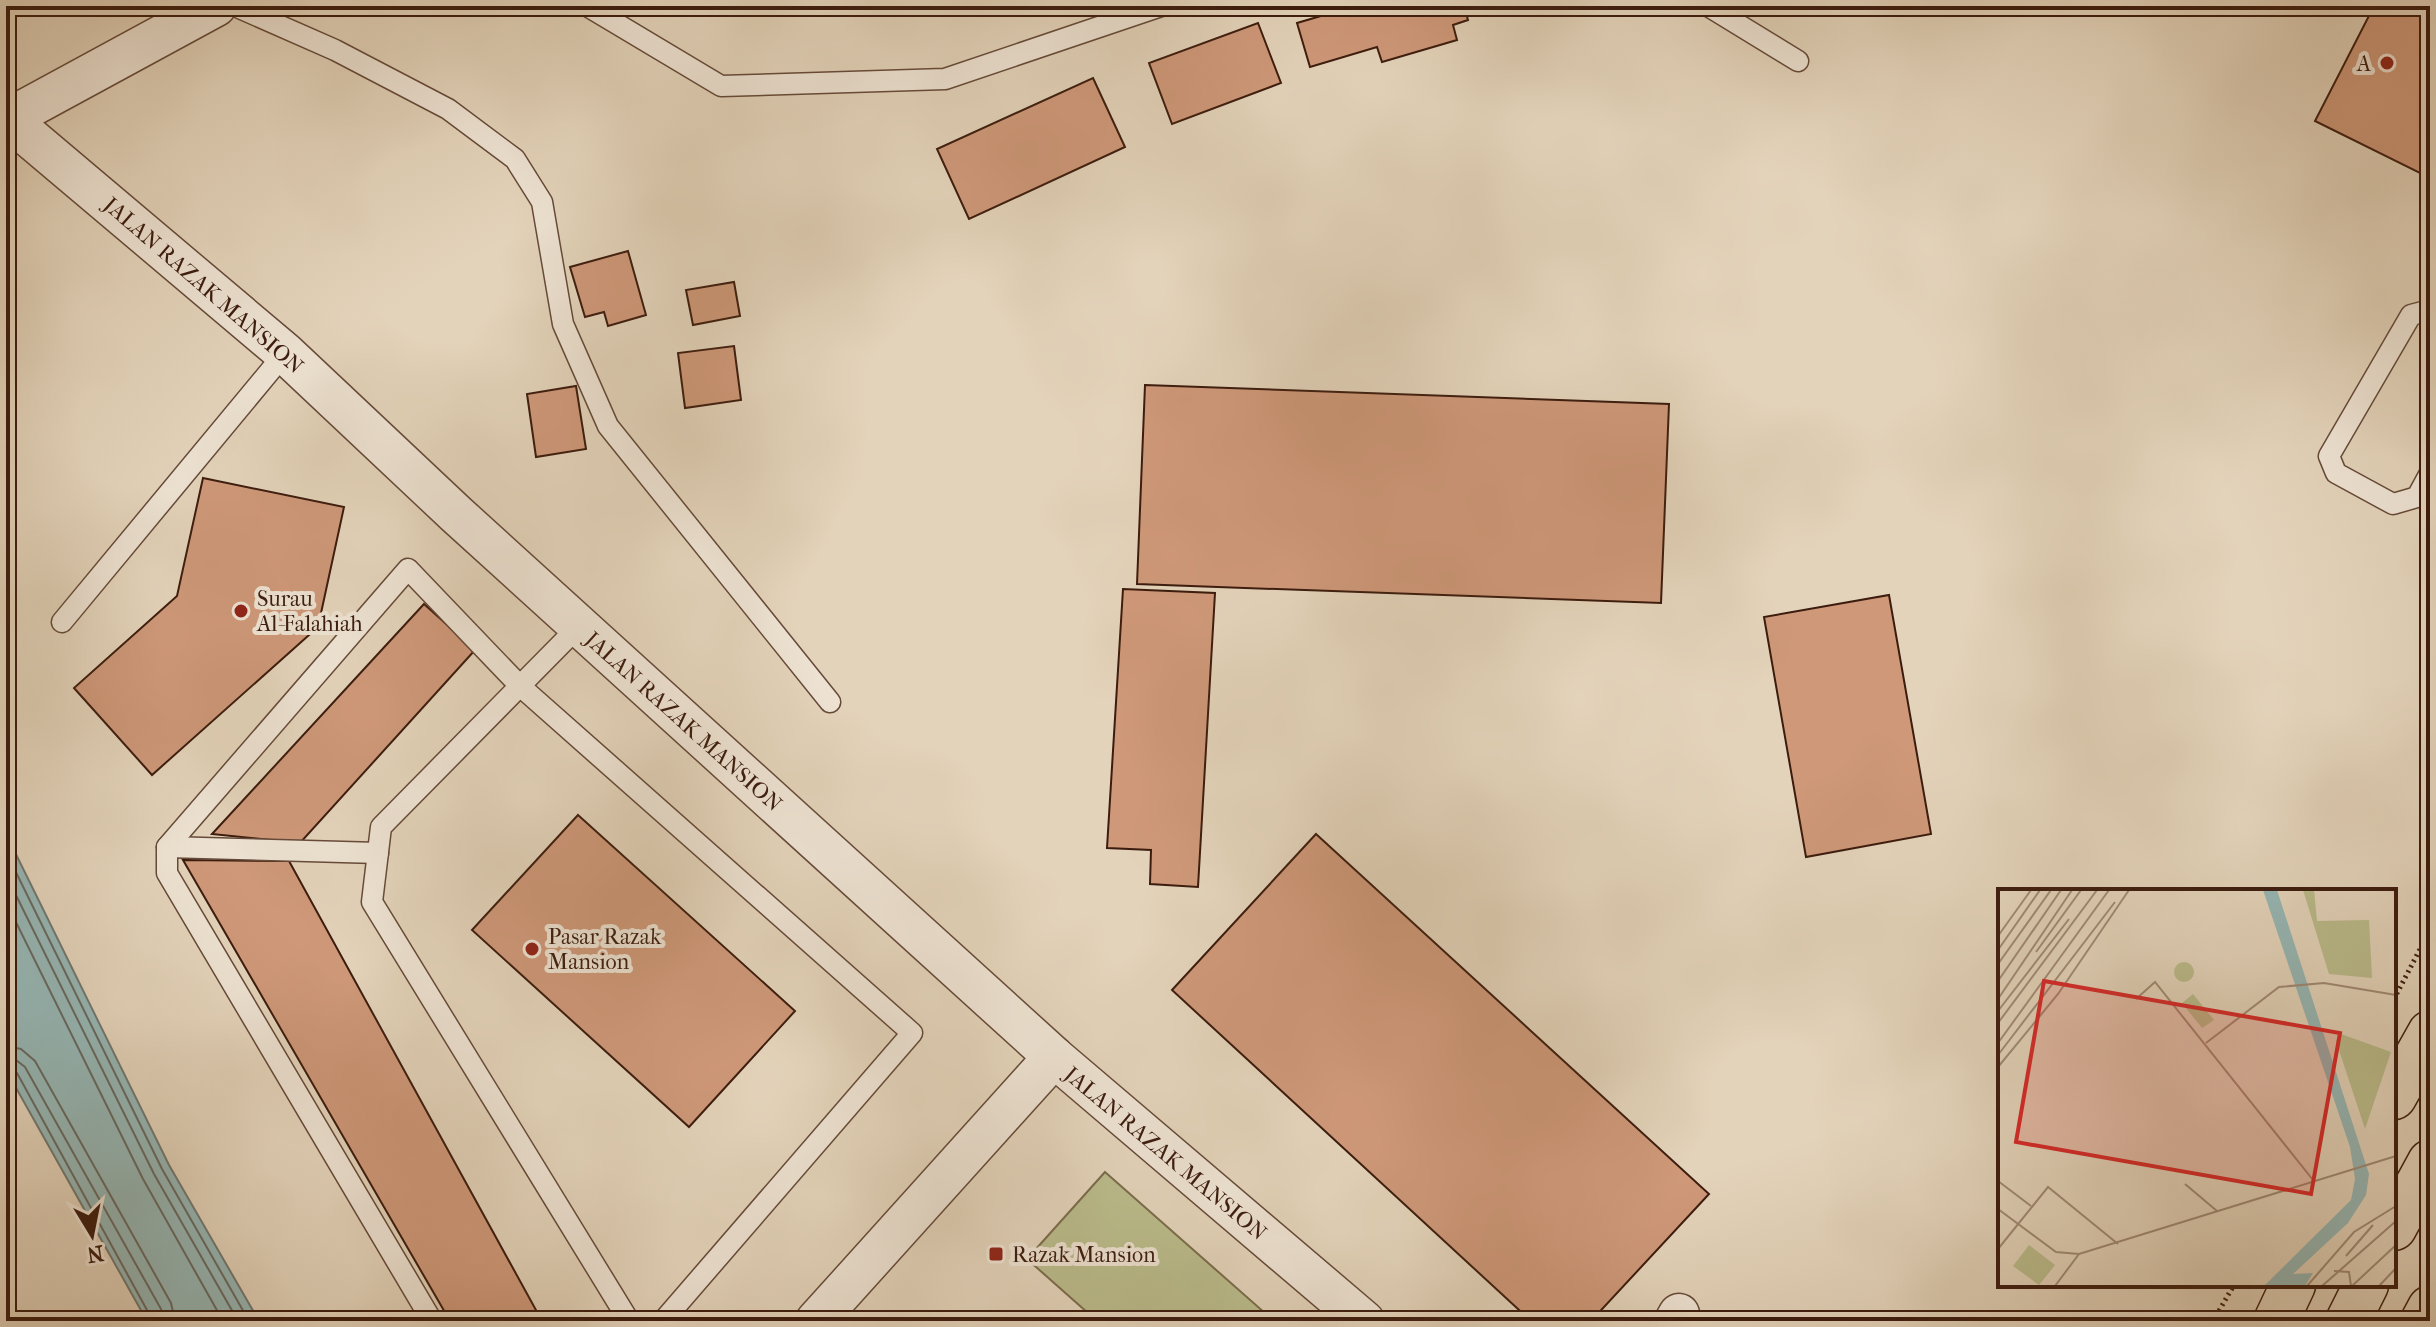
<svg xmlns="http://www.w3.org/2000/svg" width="2436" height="1327" font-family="'IM FELL French Canon',serif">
<rect width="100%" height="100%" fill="#e3d3ba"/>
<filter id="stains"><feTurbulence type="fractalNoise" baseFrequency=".0025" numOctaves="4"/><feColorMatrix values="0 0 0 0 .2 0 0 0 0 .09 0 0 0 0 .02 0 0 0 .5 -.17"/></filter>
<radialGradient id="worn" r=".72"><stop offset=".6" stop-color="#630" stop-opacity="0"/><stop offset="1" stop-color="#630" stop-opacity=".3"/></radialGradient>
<polygon fill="#babb8b" stroke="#7b6c4c" stroke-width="2" points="1105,1172 1274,1321 1097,1321 1027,1259"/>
<polygon fill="#96b7b5" stroke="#727972" stroke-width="2" points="6,834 169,1165 259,1321 147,1321 6,1070"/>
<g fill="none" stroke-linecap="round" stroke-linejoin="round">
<g stroke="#696a62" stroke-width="2">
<polyline points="6,852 162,1169 249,1321"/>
<polyline points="6,875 154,1174 238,1321"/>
<polyline points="6,902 143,1179 223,1321"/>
<polyline points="6,1046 21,1049 35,1061 171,1303 175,1321"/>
<polyline points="6,1058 16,1060 25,1067 161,1309 163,1321"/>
<polyline points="6,1068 17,1073 153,1321"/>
</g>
</g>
<g fill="#ce9879" stroke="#3c1c0e" stroke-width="2">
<polygon points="1355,6 1464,6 1468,20 1453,25 1457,40 1382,62 1377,47 1310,67 1297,23"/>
<polygon points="2374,6 2430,6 2430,178 2315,121"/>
<polygon points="1258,23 1281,83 1172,124 1149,63"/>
<polygon points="1093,78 1125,147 969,219 937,149"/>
<polygon points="628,251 646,315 608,326 604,312 585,317 570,267"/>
<polygon points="734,282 740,316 693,325 686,290"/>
<polygon points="734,346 741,400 685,408 678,353"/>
<polygon points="1145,385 1669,404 1661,603 1137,584"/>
<polygon points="576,386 586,449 536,457 527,394"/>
<polygon points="203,478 344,507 318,627 152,775 74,688 177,596"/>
<polygon points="1123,589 1215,593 1198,887 1150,884 1151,850 1107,848"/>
<polygon points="1889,595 1931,834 1806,857 1764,617"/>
<polygon points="424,604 475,650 300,843 212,834"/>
<polygon points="578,815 795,1011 689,1127 472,930"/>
<polygon points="1316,834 1709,1194 1591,1321 1531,1321 1172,990"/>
<polygon points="183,860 289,861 542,1321 450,1321"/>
</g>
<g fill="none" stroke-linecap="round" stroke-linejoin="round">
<g stroke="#664a39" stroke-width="23">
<g id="service">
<polyline points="235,6 335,50 448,109 515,159 542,202 563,324 608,426 830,702"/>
<polyline points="587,6 721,86 945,79 1161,6"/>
<polyline points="1708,6 1798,61"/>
<polyline points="2430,310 2411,315 2329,456 2336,473 2393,504 2417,497 2430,473"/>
<polyline points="62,622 285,353"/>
<polyline points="579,626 381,827 372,902 629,1321"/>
<polyline points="167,847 378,853"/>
<polyline points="432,1321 167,873 167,847 408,569 520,686 912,1033 663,1321"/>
</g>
</g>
<g stroke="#664a39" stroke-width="43">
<g id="minor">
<polyline points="8,119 285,353 456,514 1054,1057 1364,1321"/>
<polyline points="6,120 216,6"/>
<polyline points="816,1321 1054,1057"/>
<polyline points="1675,1321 1679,1314"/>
</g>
</g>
<g stroke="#3c1c0e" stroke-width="47">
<g id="motorway">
<polyline points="2394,1097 2430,1033"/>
<polyline points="2394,1228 2430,1162"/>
<polyline points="2276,1321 2293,1285"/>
<polyline points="2348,1321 2366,1285"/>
<polyline points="2423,1321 2430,1308"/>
</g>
</g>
<g stroke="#3c1c0e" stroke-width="5" stroke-dasharray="2 4" stroke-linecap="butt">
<polyline points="2394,999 2430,930"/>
<polyline points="2213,1321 2234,1285"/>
</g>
<use href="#service" stroke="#ede2d2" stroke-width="20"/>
<use href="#minor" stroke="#ede2d2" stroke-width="40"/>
<use href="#motorway" stroke="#e3d3ba" stroke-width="44"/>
</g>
<g fill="#8f2418" stroke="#ede2d2" stroke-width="3">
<circle cx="2387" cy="63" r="8"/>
<circle cx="241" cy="611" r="8"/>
<circle cx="532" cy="949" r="8"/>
<rect x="988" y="1246" width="16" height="16" rx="4"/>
</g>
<g text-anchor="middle" stroke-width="8" stroke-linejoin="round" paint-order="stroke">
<g font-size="22" fill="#3c1c0e" stroke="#ede2d2" text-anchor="start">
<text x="2371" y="71" text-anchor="end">A</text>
<text x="257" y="606">Surau<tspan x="257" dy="25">Al-Falahiah</tspan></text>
<text x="548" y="944">Pasar Razak<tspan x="548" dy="25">Mansion</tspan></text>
<text x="1012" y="1262">Razak Mansion</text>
</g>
<g font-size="22" fill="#3c1c0e" stroke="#ede2d2">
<text transform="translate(204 285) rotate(41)" y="8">JALAN RAZAK MANSION</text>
<text transform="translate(684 721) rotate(42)" y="8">JALAN RAZAK MANSION</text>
<text transform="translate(1166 1153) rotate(40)" y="8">JALAN RAZAK MANSION</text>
</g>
</g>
<g transform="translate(1998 889)">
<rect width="398" height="398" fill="#e3d3ba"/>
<path d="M305,1H316L319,32L371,31L374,89L331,85Z" fill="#babb8b"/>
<path d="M176 83a10 10 0 1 1 20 0a10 10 0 1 1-20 0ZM195,105L216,131L204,139L184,114ZM343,145L393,163L367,240L338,152ZM31,356L57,376L41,396L15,377Z" fill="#babb8b"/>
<path d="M265,1H279L371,285L368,306L350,334L295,385L315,384L307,397H266L353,311L357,290L352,258Z" fill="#96b7b5"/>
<path fill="none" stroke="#a08a75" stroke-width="2" d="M0,47L33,1M0,61L42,1M38,63L83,1M0,75L53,1M0,92L63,1M0,110L74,1M138,110L157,93L315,291M0,122L71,30M0,134L99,1M0,154L111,1M208,154L281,98L326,94L398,106M0,166L117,13M0,178L60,105L131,1M0,292L33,317M187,295L219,322M0,320L58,363L81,365L398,267M0,360L50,298L120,355M348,367L375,336M336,382L351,383L353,397M57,397L81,365M309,397L356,343L398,317M324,397L398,332M354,397L398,356M381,397L398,379"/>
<path fill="#d62828" fill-opacity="0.15" stroke="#d62828" stroke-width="4" d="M46,92L342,144L313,305L18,253Z"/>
<rect width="398" height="398" fill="none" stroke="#3c1c0e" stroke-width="4"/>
</g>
<rect width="2436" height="1327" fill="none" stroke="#e3d3ba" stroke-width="32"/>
<rect x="8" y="8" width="2420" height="1311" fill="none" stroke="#3c1c0e" stroke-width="4"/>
<rect x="16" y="16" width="2404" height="1295" fill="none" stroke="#3c1c0e" stroke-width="2"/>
<g transform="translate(92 1235) rotate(170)" stroke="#ede2d2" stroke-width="6" paint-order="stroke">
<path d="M0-6L14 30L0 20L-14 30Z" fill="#3c1c0e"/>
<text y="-12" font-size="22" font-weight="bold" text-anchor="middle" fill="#3c1c0e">N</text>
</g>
<rect width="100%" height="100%" filter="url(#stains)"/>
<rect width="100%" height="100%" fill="url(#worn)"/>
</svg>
